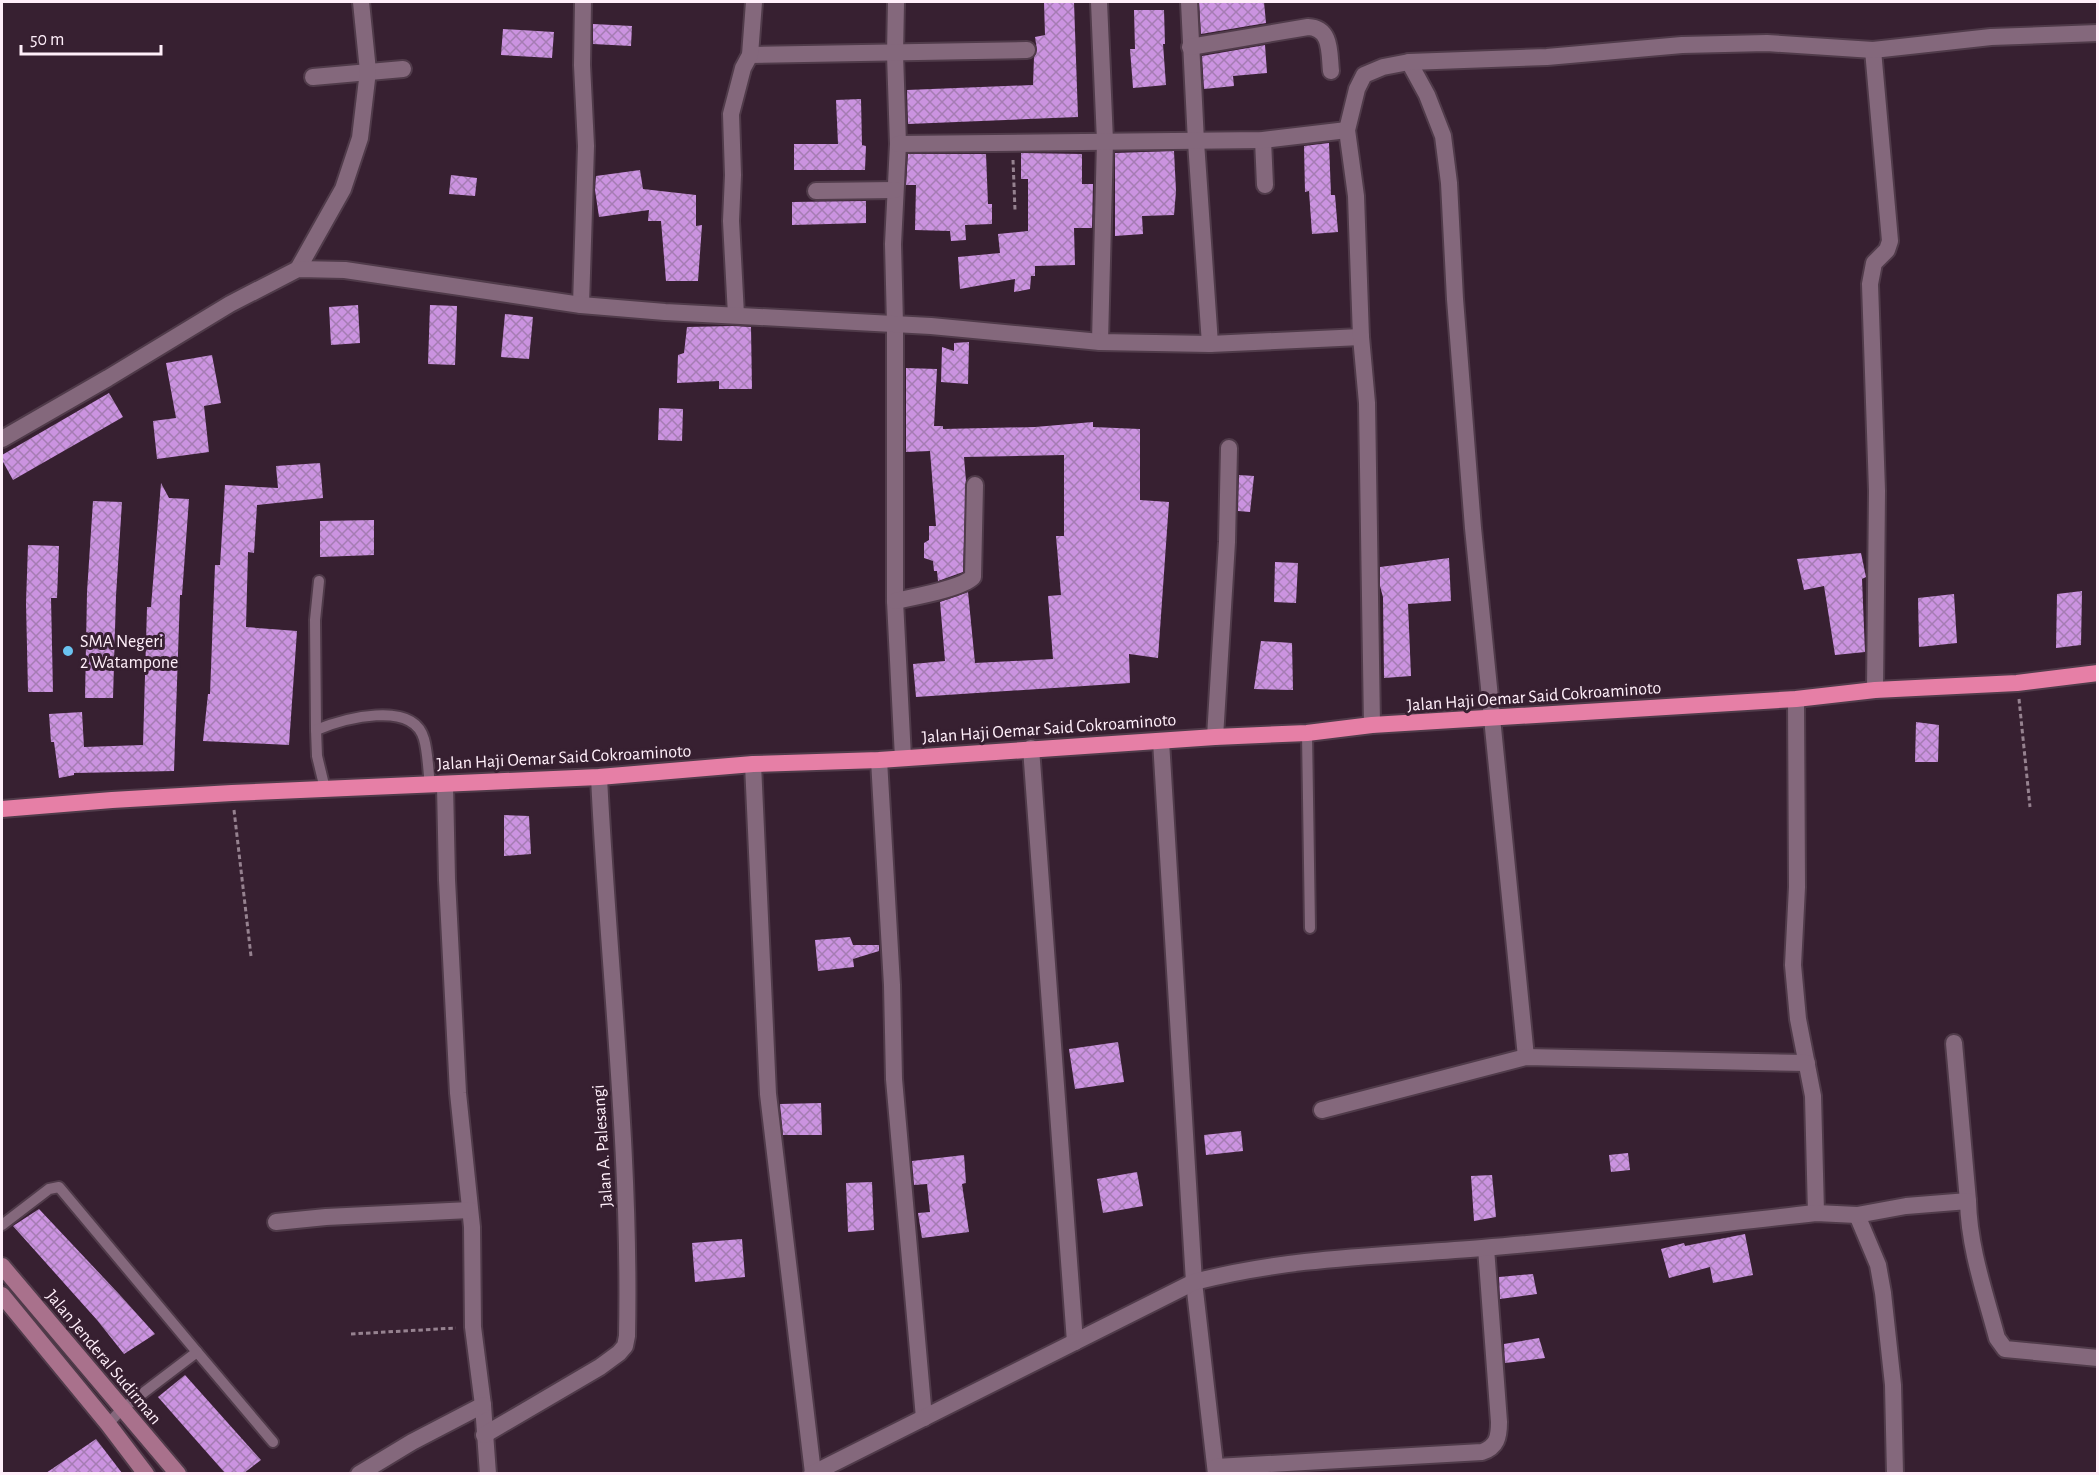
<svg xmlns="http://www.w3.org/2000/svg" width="2099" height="1475" font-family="'Alegreya Sans',sans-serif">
<defs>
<pattern id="building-cross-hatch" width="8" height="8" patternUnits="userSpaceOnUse" patternTransform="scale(1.5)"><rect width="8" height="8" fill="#cb93e0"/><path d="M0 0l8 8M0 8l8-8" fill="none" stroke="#a57cb3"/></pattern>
</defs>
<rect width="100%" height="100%" fill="#372031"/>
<g fill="url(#building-cross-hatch)">
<polygon points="1044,2 1074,2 1078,117 908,124 907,90 1033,85 1034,57 1037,50 1035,37 1045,35"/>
<polygon points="1199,2 1264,2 1266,23 1201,34"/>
<polygon points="1134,10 1164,10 1165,44 1163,44 1166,85 1133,88 1130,49 1135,49"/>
<polygon points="593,24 632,26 631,46 593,44"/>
<polygon points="503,29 554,32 552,58 501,55"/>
<polygon points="1265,45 1267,73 1233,76 1234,86 1204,89 1202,56"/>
<polygon points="861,99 862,145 866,146 865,170 794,170 794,144 838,144 836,100"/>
<polygon points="1329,143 1331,195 1335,195 1338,232 1312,234 1309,191 1305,192 1304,146"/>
<polygon points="1174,151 1176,191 1174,215 1142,216 1143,234 1115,236 1115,153"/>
<polygon points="1021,153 1082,154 1082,184 1093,184 1092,228 1074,228 1075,265 1035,266 1035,276 1031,276 1030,289 1014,292 1015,279 960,289 958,257 1000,253 998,234 1028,231 1028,179 1021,179"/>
<polygon points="908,154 986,154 988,204 992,204 992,224 965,225 966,240 951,241 950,231 915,230 916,185 906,185"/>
<polygon points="640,170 643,189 696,195 696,226 702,225 698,281 666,281 661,221 648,221 649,210 599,217 595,190 596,176"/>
<polygon points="451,175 477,178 475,196 449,194"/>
<polygon points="866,201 866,223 792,225 792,202"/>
<polygon points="358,305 360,343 331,345 329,307"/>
<polygon points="430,305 457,306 455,365 428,364"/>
<polygon points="505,314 533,317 529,359 501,357"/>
<polygon points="733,326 751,327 752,389 719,389 719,381 677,383 678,355 684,353 687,327"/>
<polygon points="969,342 968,384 941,382 942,347 954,351 954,343"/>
<polygon points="212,355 221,403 204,406 209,452 157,459 153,421 176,418 166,363"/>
<polygon points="906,368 937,369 934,426 943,426 943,429 1035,427 1093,422 1093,427 1140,429 1140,500 1169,502 1158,658 1129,654 1130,683 916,697 913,664 945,661 940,602 968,592 975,663 1053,659 1048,596 1061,595 1056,536 1064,536 1064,455 964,457 966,481 963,572 938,581 937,571 934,571 933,561 924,558 924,543 929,540 929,526 936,526 930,451 906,452"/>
<polygon points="109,393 123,417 13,480 2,460 2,455"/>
<polygon points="659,408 683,409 682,441 658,440"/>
<polygon points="320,463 323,498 257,505 254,553 248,552 246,627 297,631 289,745 203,741 208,694 210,694 215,565 220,565 225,485 278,488 276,466"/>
<polygon points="1239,475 1254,476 1250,512 1238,511"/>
<polygon points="161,483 169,498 189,499 182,595 180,595 174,771 74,773 74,775 59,778 54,742 51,742 49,714 82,712 84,747 143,745 147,607 151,607"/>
<polygon points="93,501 122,502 116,596 113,698 85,698 87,592"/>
<polygon points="374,520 374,555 320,557 320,521"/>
<polygon points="28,545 59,546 57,598 51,598 53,692 28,692 26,603"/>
<polygon points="1861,553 1866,577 1862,579 1865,652 1835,655 1824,586 1804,590 1797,559"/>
<polygon points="1449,558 1451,601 1408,604 1411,676 1384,678 1383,597 1380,586 1380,567"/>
<polygon points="1275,562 1298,563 1296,603 1274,602"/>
<polygon points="2082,591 2081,645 2056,648 2057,594"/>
<polygon points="1954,594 1957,643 1919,647 1918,598"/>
<polygon points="1261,641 1292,643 1293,690 1254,689"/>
<polygon points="1916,722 1939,725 1938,762 1915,762"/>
<polygon points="504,815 529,816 531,854 504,856"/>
<polygon points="850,937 853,945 879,945 879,951 853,959 854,967 818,971 815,940"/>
<polygon points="1118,1042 1124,1082 1075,1089 1069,1049"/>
<polygon points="821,1103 822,1135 783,1135 780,1104"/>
<polygon points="1241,1131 1243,1151 1206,1155 1204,1135"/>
<polygon points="1628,1153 1630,1170 1611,1172 1609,1155"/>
<polygon points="964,1155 966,1183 962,1184 969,1232 922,1238 918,1213 930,1212 927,1184 914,1185 912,1161"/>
<polygon points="1137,1172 1143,1206 1103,1213 1097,1179"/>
<polygon points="1492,1175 1496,1217 1474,1221 1471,1176"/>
<polygon points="872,1182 874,1230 848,1232 846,1183"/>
<polygon points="39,1209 119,1294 155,1334 124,1354 97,1320 13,1226"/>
<polygon points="1745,1234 1753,1275 1713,1283 1710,1267 1669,1278 1661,1249 1684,1243 1685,1246"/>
<polygon points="742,1239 745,1277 695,1282 692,1243"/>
<polygon points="1533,1274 1537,1294 1500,1299 1499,1277"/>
<polygon points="1539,1338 1545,1358 1505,1363 1504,1344"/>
<polygon points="185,1375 261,1460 244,1473 225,1473 158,1397"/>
<polygon points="96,1439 122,1473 46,1473"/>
</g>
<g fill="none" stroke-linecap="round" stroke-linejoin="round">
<g stroke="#503b4a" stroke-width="14">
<g id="service">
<polyline points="316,730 315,620 319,581"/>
<polyline points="1307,733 1310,928"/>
<path d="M325,789L317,756L316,730C343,719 413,699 424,739C428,753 428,770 430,785"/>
<polyline points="2,1225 49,1189 59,1187 197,1352"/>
<polyline points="108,1424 122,1409 197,1352 273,1442"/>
</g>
</g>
<g stroke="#503b4a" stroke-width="20">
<g id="minor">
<polyline points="896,2 895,54 898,144 893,244 895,324 895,601 903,758"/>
<polyline points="1099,2 1105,141 1100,342"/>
<polyline points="1189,2 1196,142 1210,344"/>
<path d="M1190,47L1308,27C1332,28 1329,53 1331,71"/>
<polyline points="1873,50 1890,241 1887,250 1874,263 1870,284 1877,491 1875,690"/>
<polyline points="750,55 1027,50"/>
<polyline points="1409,62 1427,95 1443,136 1449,183 1455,299 1473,528 1526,1057"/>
<polyline points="313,77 403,69"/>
<polyline points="1263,140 1265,185"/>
<polyline points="898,144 1263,140 1347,130"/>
<polyline points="816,191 895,190"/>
<polyline points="298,269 343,189 360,138 368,71 361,2"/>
<polyline points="581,305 586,146 582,65 583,2"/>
<polyline points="736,315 731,221 733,175 731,114 743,68 750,55 754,2"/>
<polyline points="2,439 108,378 230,304 298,269 345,270 581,305 665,312 931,326 1100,342 1210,344 1361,337"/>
<path d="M895,601C913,597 961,589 973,577L975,485"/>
<polyline points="1796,699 1797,887 1793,965 1798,1019 1813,1096 1816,1213"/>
<polyline points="1372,725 1367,403 1361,337 1356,196 1347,130 1357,89 1364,75 1383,67 1409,62 1547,57 1682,45 1767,43 1873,50 1991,37 2098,33"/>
<polyline points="1215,737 1227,542 1229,448"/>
<polyline points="1161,741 1194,1282 1216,1474"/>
<polyline points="1031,748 1075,1342"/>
<polyline points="879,760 892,985 894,1079 924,1418"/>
<polyline points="753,764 768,1094 813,1473"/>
<polyline points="445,785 447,880 458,1093 472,1227 473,1327 483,1405 488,1474"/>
<polyline points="1954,1043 1968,1201"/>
<polyline points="1322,1110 1526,1057 1807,1063"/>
<polyline points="1857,1215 1878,1265 1883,1293 1893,1385 1895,1474"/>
<polyline points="276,1222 326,1217 470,1210"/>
<path d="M484,1435L600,1367L619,1353L625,1346L627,1336C631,1150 608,963 599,777"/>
<path d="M1216,1467L1482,1452C1497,1447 1499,1437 1499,1422L1486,1248"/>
<polyline points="359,1474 412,1442 483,1405"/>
<path d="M812,1474L1194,1282C1289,1257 1385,1256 1482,1248C1594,1239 1705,1225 1816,1213L1857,1215L1906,1206L1968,1201C1969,1248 1985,1293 1997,1338L2005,1349L2098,1358"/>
</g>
</g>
<g stroke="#503b4a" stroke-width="20">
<g id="secondary">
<polyline points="2,1266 178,1474"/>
<polyline points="2,1295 108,1424 146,1474"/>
</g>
</g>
<g stroke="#503b4a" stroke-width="20">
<polyline id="trunk" points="2,809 112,800 232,793 599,777 753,764 879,760 1215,737 1307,733 1372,725 1796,699 1875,690 2017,683 2098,673"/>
</g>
<g stroke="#968290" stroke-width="3" stroke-dasharray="4.5 3" stroke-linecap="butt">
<polyline points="1013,160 1015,210"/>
<polyline points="2019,699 2030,807"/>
<polyline points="234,810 251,956"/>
<polyline points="351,1334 456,1328"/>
</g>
<use href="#service" stroke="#84687c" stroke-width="10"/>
<use href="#minor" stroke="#84687c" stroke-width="16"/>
<use href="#secondary" stroke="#a9718c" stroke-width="16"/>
<use href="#trunk" stroke="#e67fa6" stroke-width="16"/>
</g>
<circle fill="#6ac3f1" stroke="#372031" stroke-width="2" cx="68" cy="651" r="6"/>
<g text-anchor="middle" stroke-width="6" stroke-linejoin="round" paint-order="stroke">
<g font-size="18" fill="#ffeffa" stroke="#372031" text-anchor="start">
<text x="80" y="647">SMA Negeri<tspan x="80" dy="21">2 Watampone</tspan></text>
</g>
<g font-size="18" fill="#ffeffa" stroke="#372031">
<text transform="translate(1534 696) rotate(-4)" y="6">Jalan Haji Oemar Said Cokroaminoto</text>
<text transform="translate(1049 728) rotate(-4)" y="6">Jalan Haji Oemar Said Cokroaminoto</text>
<text transform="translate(564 757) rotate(-3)" y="6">Jalan Haji Oemar Said Cokroaminoto</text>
<text transform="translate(602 1146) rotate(-94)" y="6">Jalan A. Palesangi</text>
<text transform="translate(104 1357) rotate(50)" y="6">Jalan Jenderal Sudirman</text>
</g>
</g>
<rect width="2099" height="1475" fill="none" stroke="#ffeffa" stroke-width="6"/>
<path d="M21 45v9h140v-9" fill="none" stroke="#ffeffa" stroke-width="3"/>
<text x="30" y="45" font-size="18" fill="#ffeffa" stroke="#372031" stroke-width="4.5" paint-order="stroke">50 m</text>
</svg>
